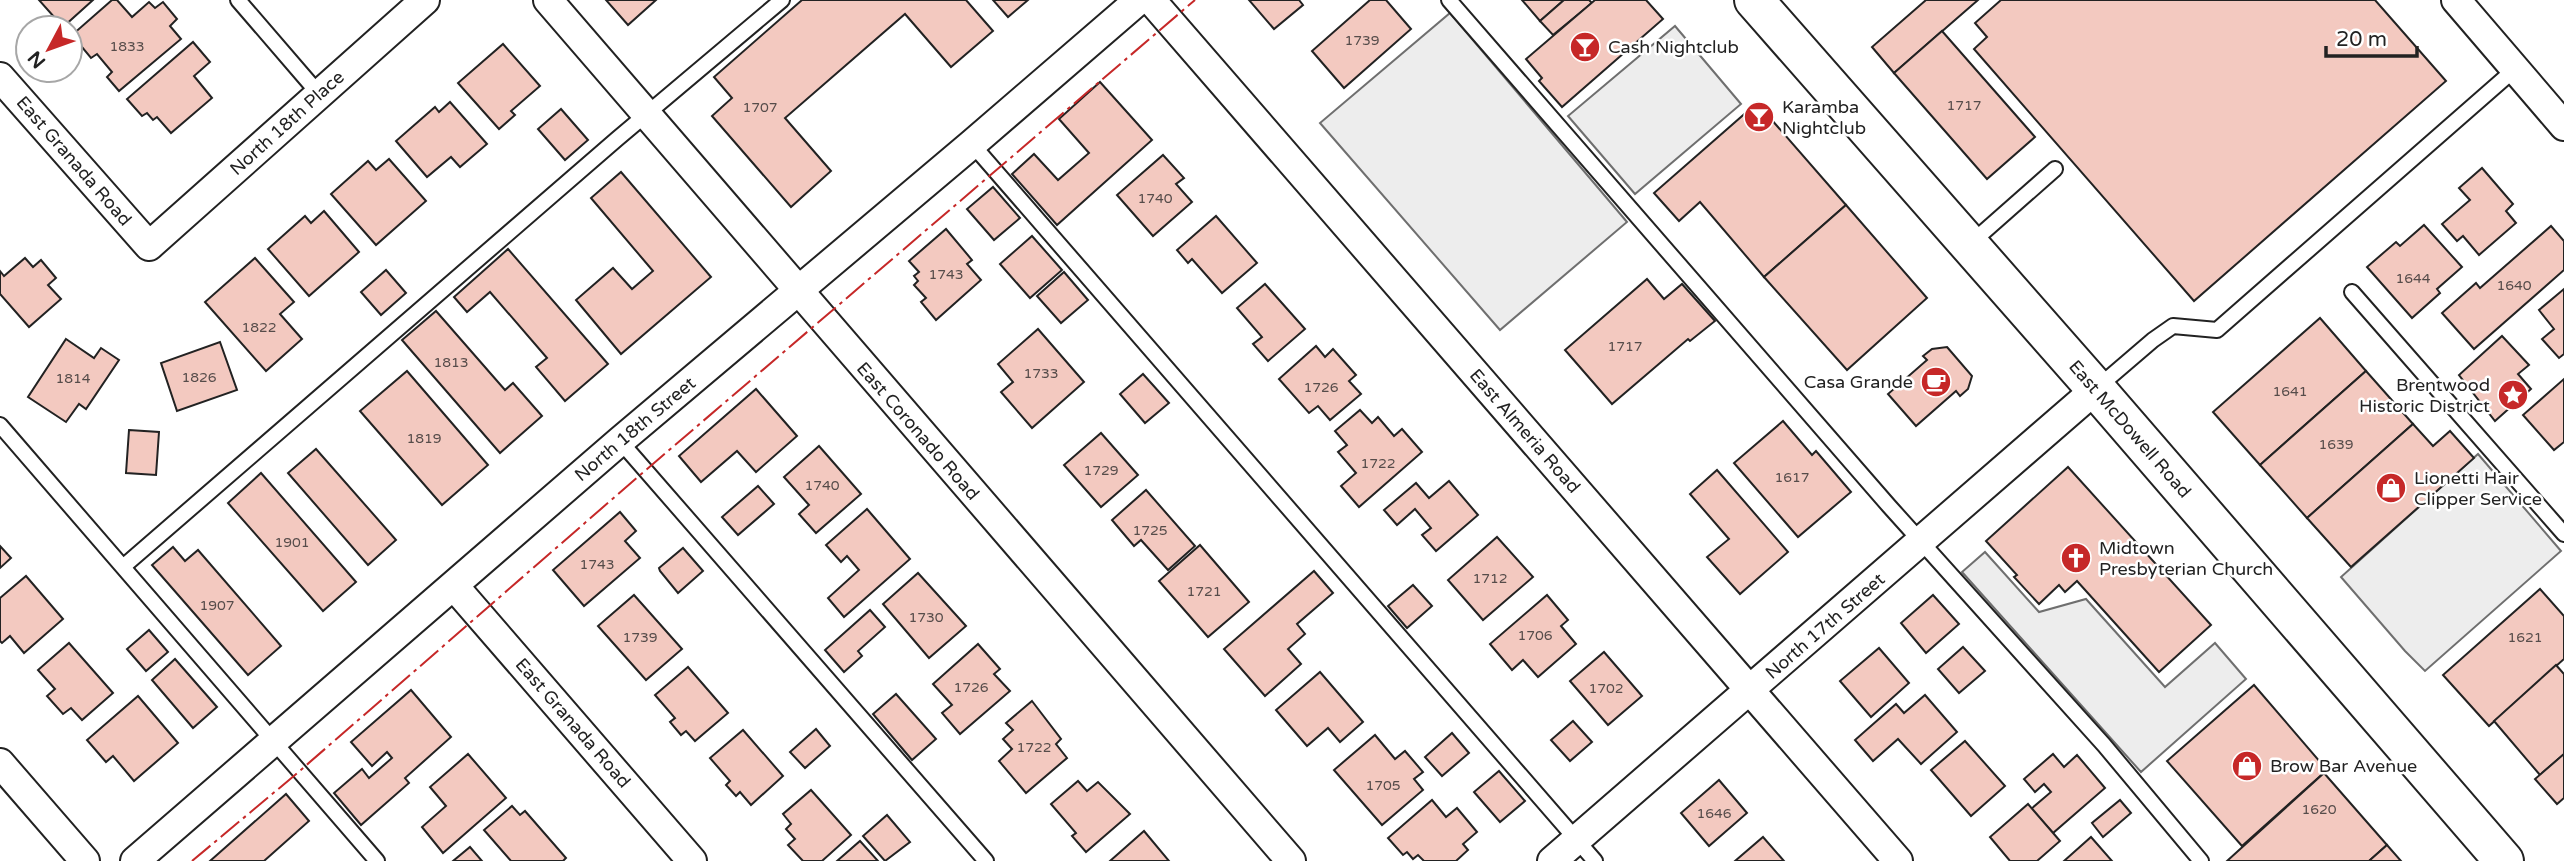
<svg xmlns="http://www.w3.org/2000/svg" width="2564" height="861" font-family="'Varela Round',sans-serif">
<rect width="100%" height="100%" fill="#fff"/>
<g fill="#ededed" stroke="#6f6f6f" stroke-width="2">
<polygon points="1450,13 1627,222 1500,330 1320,123"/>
<polygon points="1675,26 1741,104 1635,194 1568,116"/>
<polygon points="2478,454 2561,551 2425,671 2405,651 2341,577"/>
<polygon points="1985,552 2039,612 2086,599 2165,687 2215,643 2246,679 2141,772 1962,572"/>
</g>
<g fill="#f3c9c0" stroke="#222" stroke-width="2">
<polygon points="39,0 93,0 63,27"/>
<polygon points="112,0 117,0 132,17 149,2 155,8 163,2 177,19 170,26 181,39 119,91 107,77 112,72 97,54 91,58 72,35"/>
<polygon points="606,0 656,0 628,25"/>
<polygon points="802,0 966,0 993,31 951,67 905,14 785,118 831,171 791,207 712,116 732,98 714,77"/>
<polygon points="993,0 1028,0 1008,17"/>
<polygon points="1249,0 1299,0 1303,5 1274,29"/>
<polygon points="1370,0 1386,0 1411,29 1344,88 1312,51"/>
<polygon points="1522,0 1564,0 1540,21"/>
<polygon points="1564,0 1589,0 1592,3 1553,35 1540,21"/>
<polygon points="1595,0 1646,0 1663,19 1562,107 1539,81 1542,78 1526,59"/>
<polygon points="1926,0 1978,0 1894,73 1872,47"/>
<polygon points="2001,0 2375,0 2446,81 2194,301 1974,49 1987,37 1975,23"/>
<polygon points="1942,31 2035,137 1987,179 1894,73"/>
<polygon points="193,42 210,62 194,76 212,98 171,133 157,117 153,120 147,113 142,116 127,99"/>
<polygon points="503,44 540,86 511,111 515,115 499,129 458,83"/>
<polygon points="1100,82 1152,140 1057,225 1012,174 1034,154 1058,180 1089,153 1059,119"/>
<polygon points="450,102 487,144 460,167 451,157 427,177 396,141 435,107 439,112"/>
<polygon points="1757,103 1846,205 1764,277 1700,202 1679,221 1654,193"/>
<polygon points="561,109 588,140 565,160 538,129"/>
<polygon points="1163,155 1184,178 1176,184 1192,202 1153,236 1117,195"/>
<polygon points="389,159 426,201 376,245 331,194 368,161 376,170"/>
<polygon points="2482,168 2513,204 2506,211 2516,223 2479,255 2463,236 2457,241 2442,224 2470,200 2459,188"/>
<polygon points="621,172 711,277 621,354 576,300 613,268 632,289 653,271 591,198"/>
<polygon points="993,187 1020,218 994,240 967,209"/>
<polygon points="1846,205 1927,298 1847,370 1764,277"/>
<polygon points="324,211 359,252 309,296 268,249 305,216 311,223"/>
<polygon points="1216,216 1257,263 1222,293 1192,259 1188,263 1177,250"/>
<polygon points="2424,225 2462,267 2437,289 2440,293 2412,318 2367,267 2396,242 2400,246"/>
<polygon points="2551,226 2564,241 2564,270 2474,349 2442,313 2476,283 2480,288"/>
<polygon points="946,229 972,260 967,264 981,280 936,320 921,302 926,298 914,285 918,281 914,276 919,272 909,261"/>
<polygon points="1032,236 1062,270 1030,298 1000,264"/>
<polygon points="508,249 608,364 565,401 536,367 547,358 490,292 467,312 454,297"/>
<polygon points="25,258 33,267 41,260 56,278 48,285 61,299 29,327 0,294 0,271 4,276"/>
<polygon points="255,258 294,302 280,314 302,339 266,371 205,302"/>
<polygon points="386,270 406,293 381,315 361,292"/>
<polygon points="1064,272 1088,300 1061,323 1037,296"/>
<polygon points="1647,279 1664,299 1682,284 1715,321 1690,341 1688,339 1612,404 1565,350"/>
<polygon points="1265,284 1305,329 1268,361 1253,344 1262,337 1237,308"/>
<polygon points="2564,289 2564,354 2559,358 2542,339 2554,329 2539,310"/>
<polygon points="436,311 505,390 513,383 542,416 500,453 402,340"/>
<polygon points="2320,318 2366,371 2260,465 2213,412"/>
<polygon points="1038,329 1084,382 1032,428 1001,392 1013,382 998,364"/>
<polygon points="2502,336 2529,365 2518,374 2531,389 2495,421 2459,375"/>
<polygon points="66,339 94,358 101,348 119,360 86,409 79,404 66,422 28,397"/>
<polygon points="220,342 237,390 177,411 161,363"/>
<polygon points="1316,346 1325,357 1333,349 1356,375 1349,381 1361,394 1330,420 1318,406 1309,413 1279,379"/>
<polygon points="1947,347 1972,376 1968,389 1960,396 1956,391 1916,426 1888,394 1927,360 1923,356 1932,349"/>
<polygon points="407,371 488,465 442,505 360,411"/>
<polygon points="2366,371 2413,424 2307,518 2260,465"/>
<polygon points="1143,374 1169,403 1145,423 1120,394"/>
<polygon points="2564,379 2564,442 2554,450 2523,415"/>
<polygon points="756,389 797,436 756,472 737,451 701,482 679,456"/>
<polygon points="1360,410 1372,423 1378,417 1394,436 1402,429 1422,452 1359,507 1341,486 1356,473 1338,452 1347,445 1335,431"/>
<polygon points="1783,421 1812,455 1816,451 1851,492 1798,537 1734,463"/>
<polygon points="2413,424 2433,446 2450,431 2474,458 2351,567 2307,518"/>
<polygon points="129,430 159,432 156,475 126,473"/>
<polygon points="1101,433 1138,475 1101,507 1064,465"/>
<polygon points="819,446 861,494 816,533 799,514 809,505 784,477"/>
<polygon points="316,449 396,540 368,565 288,473"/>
<polygon points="2068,467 2211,625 2159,672 2077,581 2065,592 2059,585 2039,604 2014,577 2017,575 1986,541"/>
<polygon points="1717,470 1788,552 1740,594 1707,557 1729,539 1690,494"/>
<polygon points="261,473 356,582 323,611 228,503"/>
<polygon points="1449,481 1478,515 1436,551 1422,535 1431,528 1415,509 1397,525 1384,510 1416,483 1429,498"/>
<polygon points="758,486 774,504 738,535 722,517"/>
<polygon points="1146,490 1195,546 1168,570 1141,540 1134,546 1112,520"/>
<polygon points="867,509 910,559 844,617 828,598 859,570 847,556 841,562 826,545"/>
<polygon points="620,512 636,531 625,541 640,558 584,606 553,570"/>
<polygon points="1497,537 1533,577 1483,620 1448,580"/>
<polygon points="1200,545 1249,602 1208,637 1159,581"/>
<polygon points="0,546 11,558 0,568"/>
<polygon points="173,547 185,561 198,550 281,646 248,675 152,565"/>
<polygon points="683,548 703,571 678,593 660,571 659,568"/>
<polygon points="1314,571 1333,593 1297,624 1305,634 1288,649 1301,664 1265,696 1224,649"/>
<polygon points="918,573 966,626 929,658 883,604"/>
<polygon points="26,576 63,619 24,653 10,636 2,643 0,641 0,598"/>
<polygon points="1413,585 1432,606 1407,628 1388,606"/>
<polygon points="2540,589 2564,616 2564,659 2489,726 2443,675"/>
<polygon points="634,595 682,649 646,680 598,626"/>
<polygon points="1547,595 1568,620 1561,626 1576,644 1538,677 1523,660 1512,670 1490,644"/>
<polygon points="1933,595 1959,624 1926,653 1901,623"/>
<polygon points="870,610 885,627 858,651 862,656 844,672 825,650"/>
<polygon points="149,630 168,652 146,671 127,649"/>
<polygon points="69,643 113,693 82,720 71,708 63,714 47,696 55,689 38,670"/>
<polygon points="978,644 1000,669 994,674 1010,691 960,734 942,713 952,705 933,684"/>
<polygon points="1963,647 1985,671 1959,693 1938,669"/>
<polygon points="1879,648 1909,683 1871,717 1840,681"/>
<polygon points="1604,652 1642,696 1608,725 1570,681"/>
<polygon points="175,659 217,707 193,728 152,680"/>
<polygon points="2556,665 2564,674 2564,754 2540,775 2494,721"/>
<polygon points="688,667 728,713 695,741 686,731 681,735 670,722 675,718 655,695"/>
<polygon points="1320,672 1363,722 1340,742 1328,728 1307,746 1276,710"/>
<polygon points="2254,685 2327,770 2242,846 2167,761"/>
<polygon points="411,690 451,737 405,778 409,783 361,825 334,793 362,769 369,778 392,758 387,752 372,766 351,742"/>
<polygon points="896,694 936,739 912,760 873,714"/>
<polygon points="1925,695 1957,732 1921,764 1898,739 1873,761 1855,740 1896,704 1904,713"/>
<polygon points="138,696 178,743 134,781 113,756 106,762 87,740"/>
<polygon points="1032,701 1061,739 1056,744 1067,758 1026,793 999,761 1012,749 1003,739 1013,730 1006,723"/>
<polygon points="1573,721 1592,742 1570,761 1551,740"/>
<polygon points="816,729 830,746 805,768 790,752"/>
<polygon points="743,730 783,776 751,805 740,792 736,796 726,785 730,781 710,758"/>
<polygon points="1452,733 1469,753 1442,776 1425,757"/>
<polygon points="1375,735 1395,759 1405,751 1423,772 1414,779 1423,790 1382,825 1334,770"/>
<polygon points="1965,741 2005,786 1971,816 1931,770"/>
<polygon points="468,754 506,798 443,853 422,827 446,806 430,787"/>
<polygon points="2053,754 2064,767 2077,755 2105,788 2053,833 2031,809 2051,792 2044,784 2035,792 2024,779"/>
<polygon points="2564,754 2564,798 2557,804 2535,779"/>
<polygon points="1499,771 1525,801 1500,822 1474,792"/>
<polygon points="2324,773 2387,845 2369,861 2227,861"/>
<polygon points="1719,780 1747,813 1709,846 1681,813"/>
<polygon points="1078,781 1087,791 1098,782 1130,814 1086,852 1072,836 1076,833 1051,804"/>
<polygon points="811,790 851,835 822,861 803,861 788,845 795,839 786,829 791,824 783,814"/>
<polygon points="286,794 309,821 264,861 210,861"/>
<polygon points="1432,800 1446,817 1457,808 1477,832 1463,844 1468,850 1456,861 1424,861 1418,855 1413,859 1407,852 1403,855 1388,838"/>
<polygon points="2120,800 2131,813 2103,837 2092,823"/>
<polygon points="2028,804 2060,841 2037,861 2010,861 1990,837"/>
<polygon points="512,806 520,815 525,811 566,858 563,861 511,861 484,830"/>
<polygon points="887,815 910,842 885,861 863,836"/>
<polygon points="1144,831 1169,861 1110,861"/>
<polygon points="1763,837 1784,861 1735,861"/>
<polygon points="2091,837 2112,861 2064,861"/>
<polygon points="860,841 878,861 837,861"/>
<polygon points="2387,845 2401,861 2369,861"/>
<polygon points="470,847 482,861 453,861"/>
</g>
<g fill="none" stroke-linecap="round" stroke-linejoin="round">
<g stroke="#222" stroke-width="18">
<g id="lane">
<polyline points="238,0 319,94"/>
<polyline points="1449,0 1889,506 2104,745 2201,861"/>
<polyline points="972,144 1595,861"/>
<polyline points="1970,244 2055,169"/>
<polyline points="2352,292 2564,534"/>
<polyline points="2097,388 2153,340 2173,326 2217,330 2515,69"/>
<polyline points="0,425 377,861"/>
<polyline points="620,441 986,861"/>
<polyline points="124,566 617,139 782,0"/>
</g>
</g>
<g stroke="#222" stroke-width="32">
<g id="street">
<polyline points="548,0 1291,861"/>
<polyline points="1151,0 1898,861"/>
<polyline points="2456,0 2564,126"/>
<polyline points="0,77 149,246 425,0"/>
<polyline points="454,586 692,861"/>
<polyline points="0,763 85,861"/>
<polyline points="135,861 620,441 972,144 1139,0"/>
<polyline points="1552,861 2096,389"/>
</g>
</g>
<g stroke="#222" stroke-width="42">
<polyline id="primary" points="1754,0 2096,389 2504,861"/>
</g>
<use href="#lane" stroke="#fff" stroke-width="14"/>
<use href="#street" stroke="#fff" stroke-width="28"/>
<use href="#primary" stroke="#fff" stroke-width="38"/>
<polyline stroke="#c62828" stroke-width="2" stroke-dasharray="24 5 3.5 5" stroke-linecap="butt" points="192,861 295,775 640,475 1195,0"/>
</g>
<defs>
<g id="bar-disc" transform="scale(1.575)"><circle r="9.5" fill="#c62828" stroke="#fff"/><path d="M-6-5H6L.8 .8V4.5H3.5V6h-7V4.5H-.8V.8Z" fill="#fff"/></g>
<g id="cafe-disc" transform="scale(1.575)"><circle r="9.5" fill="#c62828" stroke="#fff"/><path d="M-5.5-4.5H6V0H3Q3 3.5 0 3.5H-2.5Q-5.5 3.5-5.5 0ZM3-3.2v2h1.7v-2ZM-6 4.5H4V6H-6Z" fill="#fff"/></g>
<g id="sight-disc" transform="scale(1.575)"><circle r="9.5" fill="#c62828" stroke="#fff"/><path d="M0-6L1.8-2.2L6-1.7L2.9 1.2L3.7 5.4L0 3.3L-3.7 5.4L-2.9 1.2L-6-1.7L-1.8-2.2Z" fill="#fff"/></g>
<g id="shop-disc" transform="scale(1.575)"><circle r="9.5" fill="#c62828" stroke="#fff"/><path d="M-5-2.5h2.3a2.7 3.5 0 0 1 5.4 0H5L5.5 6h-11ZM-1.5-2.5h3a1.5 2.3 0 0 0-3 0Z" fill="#fff"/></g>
<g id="church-disc" transform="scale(1.575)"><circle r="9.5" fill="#c62828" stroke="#fff"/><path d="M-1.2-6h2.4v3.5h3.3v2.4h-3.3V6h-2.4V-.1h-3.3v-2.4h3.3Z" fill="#fff"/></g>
</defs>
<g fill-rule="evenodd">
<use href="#bar-disc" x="1585" y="47"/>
<use href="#bar-disc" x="1759" y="117"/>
<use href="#cafe-disc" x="1936" y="382"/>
<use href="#sight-disc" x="2513" y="395"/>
<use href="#shop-disc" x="2391" y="488"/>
<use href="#church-disc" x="2076" y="558"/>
<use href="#shop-disc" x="2247" y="766"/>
</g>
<g text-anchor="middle" stroke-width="5" stroke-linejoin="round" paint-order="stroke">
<g font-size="14" fill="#564c4a">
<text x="1362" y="45">1739</text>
<text x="127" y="51">1833</text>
<text x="1964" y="110">1717</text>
<text x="760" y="112">1707</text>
<text x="1155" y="203">1740</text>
<text x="946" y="279">1743</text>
<text x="2413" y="283">1644</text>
<text x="2514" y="290">1640</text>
<text x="259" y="332">1822</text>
<text x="1625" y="351">1717</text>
<text x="451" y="367">1813</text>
<text x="1041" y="378">1733</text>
<text x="199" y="382">1826</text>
<text x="73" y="383">1814</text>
<text x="1321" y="392">1726</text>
<text x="2290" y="396">1641</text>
<text x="424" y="443">1819</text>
<text x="2336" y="449">1639</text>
<text x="1378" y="468">1722</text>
<text x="1101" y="475">1729</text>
<text x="1792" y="482">1617</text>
<text x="822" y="490">1740</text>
<text x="1150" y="535">1725</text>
<text x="292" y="547">1901</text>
<text x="597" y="569">1743</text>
<text x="1490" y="583">1712</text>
<text x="1204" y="596">1721</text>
<text x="217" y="610">1907</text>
<text x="926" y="622">1730</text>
<text x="1535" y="640">1706</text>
<text x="640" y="642">1739</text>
<text x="2525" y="642">1621</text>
<text x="971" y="692">1726</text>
<text x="1606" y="693">1702</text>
<text x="1034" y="752">1722</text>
<text x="1383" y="790">1705</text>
<text x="2319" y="814">1620</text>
<text x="1714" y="818">1646</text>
</g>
<g font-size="18" fill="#222" stroke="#fff" text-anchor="start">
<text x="1608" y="53">Cash Nightclub</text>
<text x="1782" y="113">Karamba<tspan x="1782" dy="21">Nightclub</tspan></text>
<text x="1913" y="388" text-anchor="end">Casa Grande</text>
<text x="2490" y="391" text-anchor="end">Brentwood<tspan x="2490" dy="21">Historic District</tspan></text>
<text x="2414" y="484">Lionetti Hair<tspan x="2414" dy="21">Clipper Service</tspan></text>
<text x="2099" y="554">Midtown<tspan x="2099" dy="21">Presbyterian Church</tspan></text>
<text x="2270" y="772">Brow Bar Avenue</text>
</g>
<g font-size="18" fill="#222" stroke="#fff">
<text transform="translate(287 123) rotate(-42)" y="6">North 18th Place</text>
<text transform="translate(74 161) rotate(49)" y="6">East Granada Road</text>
<text transform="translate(635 429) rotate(-40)" y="6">North 18th Street</text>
<text transform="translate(2130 429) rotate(49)" y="6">East McDowell Road</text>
<text transform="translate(918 431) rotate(49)" y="6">East Coronado Road</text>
<text transform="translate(1525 431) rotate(49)" y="6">East Almeria Road</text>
<text transform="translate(1825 626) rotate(-41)" y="6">North 17th Street</text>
<text transform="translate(573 723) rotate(49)" y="6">East Granada Road</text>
</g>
</g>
<g transform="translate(49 49) rotate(229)"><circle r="33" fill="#ffffff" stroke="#a7a7a7" stroke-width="2"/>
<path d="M0-5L12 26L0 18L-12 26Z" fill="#c62828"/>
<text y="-10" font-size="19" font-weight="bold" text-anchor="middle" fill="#222222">N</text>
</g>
<path d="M2326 46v10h91v-10" fill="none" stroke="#222222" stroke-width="3.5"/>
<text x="2336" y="46" font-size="21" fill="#222222" stroke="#ffffff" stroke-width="5" paint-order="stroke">20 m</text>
</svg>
